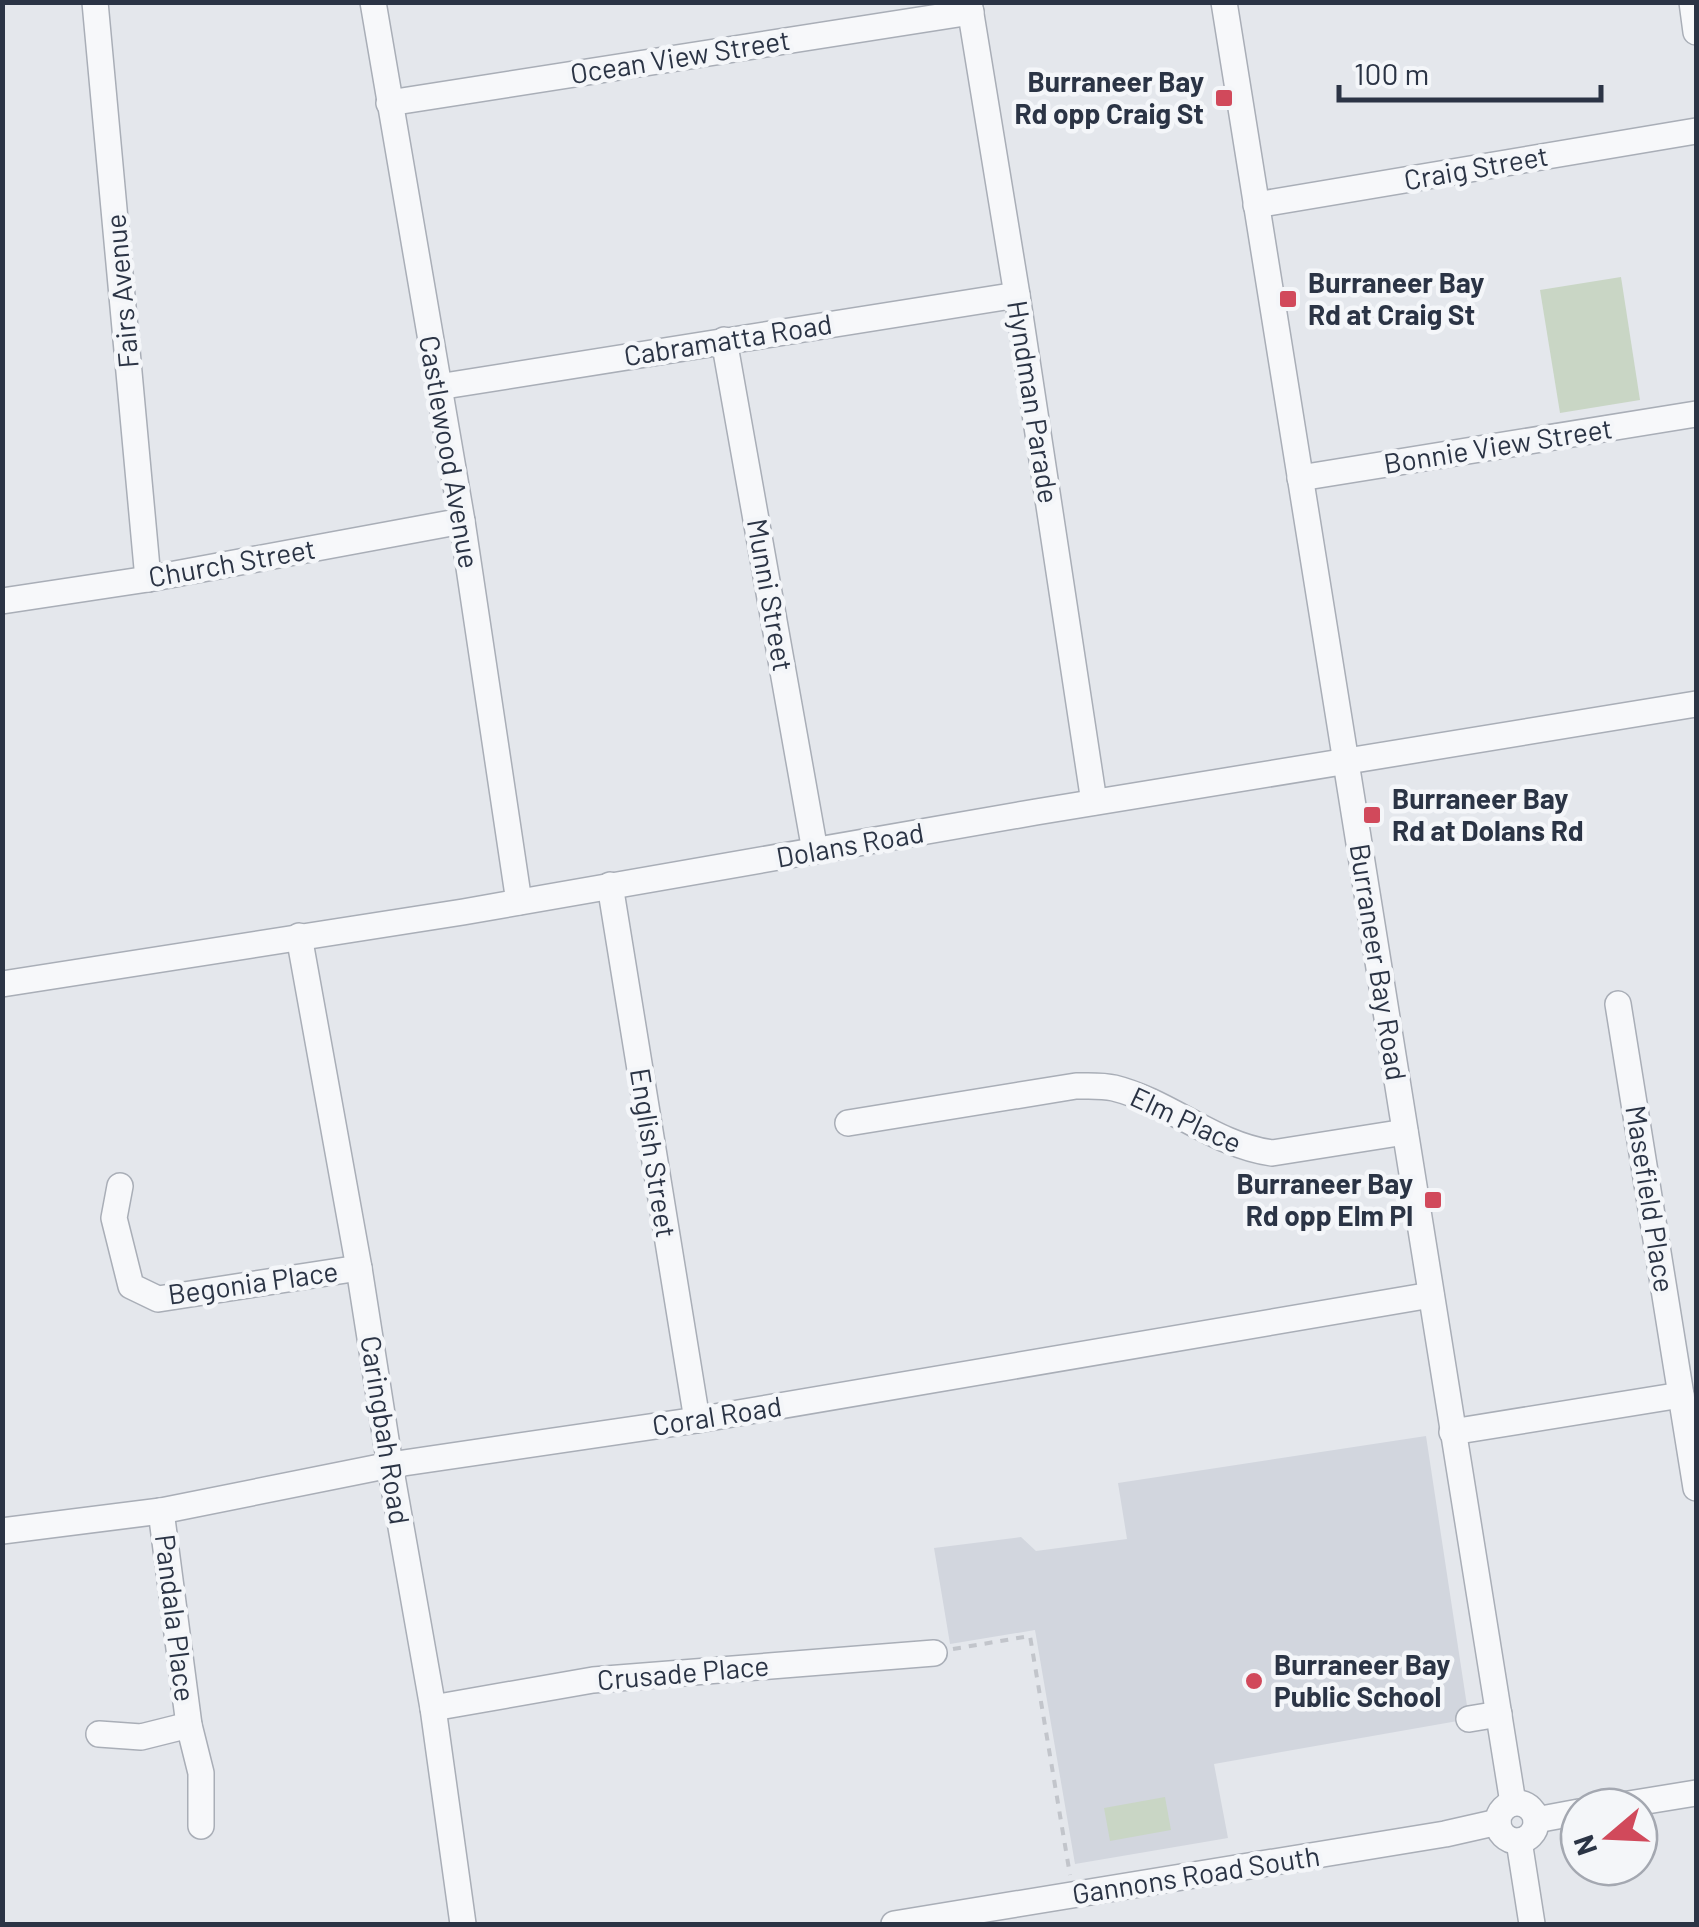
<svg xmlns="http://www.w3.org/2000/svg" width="1699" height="1927" font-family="Barlow,sans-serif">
<rect width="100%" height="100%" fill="#e4e7ec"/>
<polygon fill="#d2d6de" points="1426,1436 1469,1719 1214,1764 1228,1838 1075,1864 1035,1630 950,1644 934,1548 1021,1537 1036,1551 1127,1539 1118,1483"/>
<g fill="#c9d6c5">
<polygon points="1621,277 1640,400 1560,413 1540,290"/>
<polygon points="1165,1797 1171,1830 1110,1841 1104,1808"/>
</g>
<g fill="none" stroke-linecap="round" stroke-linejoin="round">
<g stroke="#a9aeb7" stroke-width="28">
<g id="minor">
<polyline points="95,2 148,579"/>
<polyline points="373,2 462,521 519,902"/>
<polyline points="969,2 1017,295 1094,802"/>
<polyline points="1224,2 1513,1803"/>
<polyline points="1692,2 1696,32"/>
<polyline points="389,103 971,12"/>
<polyline points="1256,205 1696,131"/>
<polyline points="724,340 815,851"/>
<polyline points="438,387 1017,295"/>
<polyline points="1300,478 1696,414"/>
<polyline points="2,601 148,579 462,521"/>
<polyline points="610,885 697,1420"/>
<polyline points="299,936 359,1268 390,1465 433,1708 463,1924"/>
<polyline points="2,984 463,912 1036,812 1696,704"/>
<path d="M848,1123L1076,1086C1088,1086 1102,1085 1114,1088C1170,1102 1214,1145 1272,1153L1405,1132"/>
<polyline points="120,1186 114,1218 131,1286 158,1299 359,1268"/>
<polyline points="1681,1395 1696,1488"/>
<polyline points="1452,1432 1681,1395 1618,1004"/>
<polyline points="161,1511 189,1725 201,1773 201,1826"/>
<polyline points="2,1531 161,1511 390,1465 697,1420 1431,1295"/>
<polyline points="433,1708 593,1680 934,1653"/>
<polyline points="1469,1719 1499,1714"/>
<polyline points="99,1734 141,1737 189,1725"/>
<circle cx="1517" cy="1822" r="19"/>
<polyline points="1610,1807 1696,1793"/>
<polyline points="1536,1820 1579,1812"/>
<polyline points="1519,1841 1532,1924"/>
<polyline points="894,1924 1445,1834 1498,1822"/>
</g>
</g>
<polyline stroke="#c2c5cb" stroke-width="4" stroke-dasharray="8 8" stroke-linecap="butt" points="953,1649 1030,1636 1070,1875"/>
<use href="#minor" stroke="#f7f8fa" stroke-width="25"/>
</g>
<g fill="#d1495b" stroke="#f4f6f9" stroke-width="4">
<rect x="1214" y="88" width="20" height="20" rx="5"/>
<rect x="1278" y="289" width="20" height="20" rx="5"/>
<rect x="1362" y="805" width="20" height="20" rx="5"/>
<rect x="1423" y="1190" width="20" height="20" rx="5"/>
<circle cx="1254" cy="1681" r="10"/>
</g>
<g text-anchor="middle" stroke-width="9" stroke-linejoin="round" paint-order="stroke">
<g font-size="28" fill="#2b3445" stroke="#f4f6f9">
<text transform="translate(680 57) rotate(-9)" y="10">Ocean View Street</text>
<text transform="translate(1476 168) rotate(-10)" y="10">Craig Street</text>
<text transform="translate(122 291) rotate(-95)" y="10">Fairs Avenue</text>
<text transform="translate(728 340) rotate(-9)" y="10">Cabramatta Road</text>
<text transform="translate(1033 402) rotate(81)" y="10">Hyndman Parade</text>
<text transform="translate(1498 446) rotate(-9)" y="10">Bonnie View Street</text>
<text transform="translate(449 452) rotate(80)" y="10">Castlewood Avenue</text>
<text transform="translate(232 563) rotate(-10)" y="10">Church Street</text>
<text transform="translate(770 595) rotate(80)" y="10">Munni Street</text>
<text transform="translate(850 845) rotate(-10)" y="10">Dolans Road</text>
<text transform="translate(1378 962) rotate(81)" y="10">Burraneer Bay Road</text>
<text transform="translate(1186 1120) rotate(25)" y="10">Elm Place</text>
<text transform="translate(653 1153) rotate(81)" y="10">English Street</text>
<text transform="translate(1650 1199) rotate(81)" y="10">Masefield Place</text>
<text transform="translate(253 1283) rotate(-8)" y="10">Begonia Place</text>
<text transform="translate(717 1416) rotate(-9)" y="10">Coral Road</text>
<text transform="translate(385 1430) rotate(81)" y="10">Caringbah Road</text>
<text transform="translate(175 1618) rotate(83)" y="10">Pandala Place</text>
<text transform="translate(683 1673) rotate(-5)" y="10">Crusade Place</text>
<text transform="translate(1196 1875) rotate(-9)" y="10">Gannons Road South</text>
</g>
<g font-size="28" font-weight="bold" fill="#2b3445" stroke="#f4f6f9" text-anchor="start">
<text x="1204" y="92" text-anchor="end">Burraneer Bay<tspan x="1204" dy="32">Rd opp Craig St</tspan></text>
<text x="1308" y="293">Burraneer Bay<tspan x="1308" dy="32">Rd at Craig St</tspan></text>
<text x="1392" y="809">Burraneer Bay<tspan x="1392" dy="32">Rd at Dolans Rd</tspan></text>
<text x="1413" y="1194" text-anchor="end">Burraneer Bay<tspan x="1413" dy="32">Rd opp Elm Pl</tspan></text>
<text x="1274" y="1675">Burraneer Bay<tspan x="1274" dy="32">Public School</tspan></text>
</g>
</g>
<rect width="1699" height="1927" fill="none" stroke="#2b3445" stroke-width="10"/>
<g transform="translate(1609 1837) rotate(251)"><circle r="48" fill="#f4f6f9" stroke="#a4a8b1" stroke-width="2.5"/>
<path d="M0-8L18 38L0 25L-18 38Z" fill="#d1495b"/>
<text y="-15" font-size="28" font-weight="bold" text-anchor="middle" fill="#2b3445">N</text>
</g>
<path d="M1339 85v15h262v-15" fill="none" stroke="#2b3445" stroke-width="5"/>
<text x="1354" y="85" font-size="30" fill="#2b3445" stroke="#f4f6f9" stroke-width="8" paint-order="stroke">100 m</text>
</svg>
